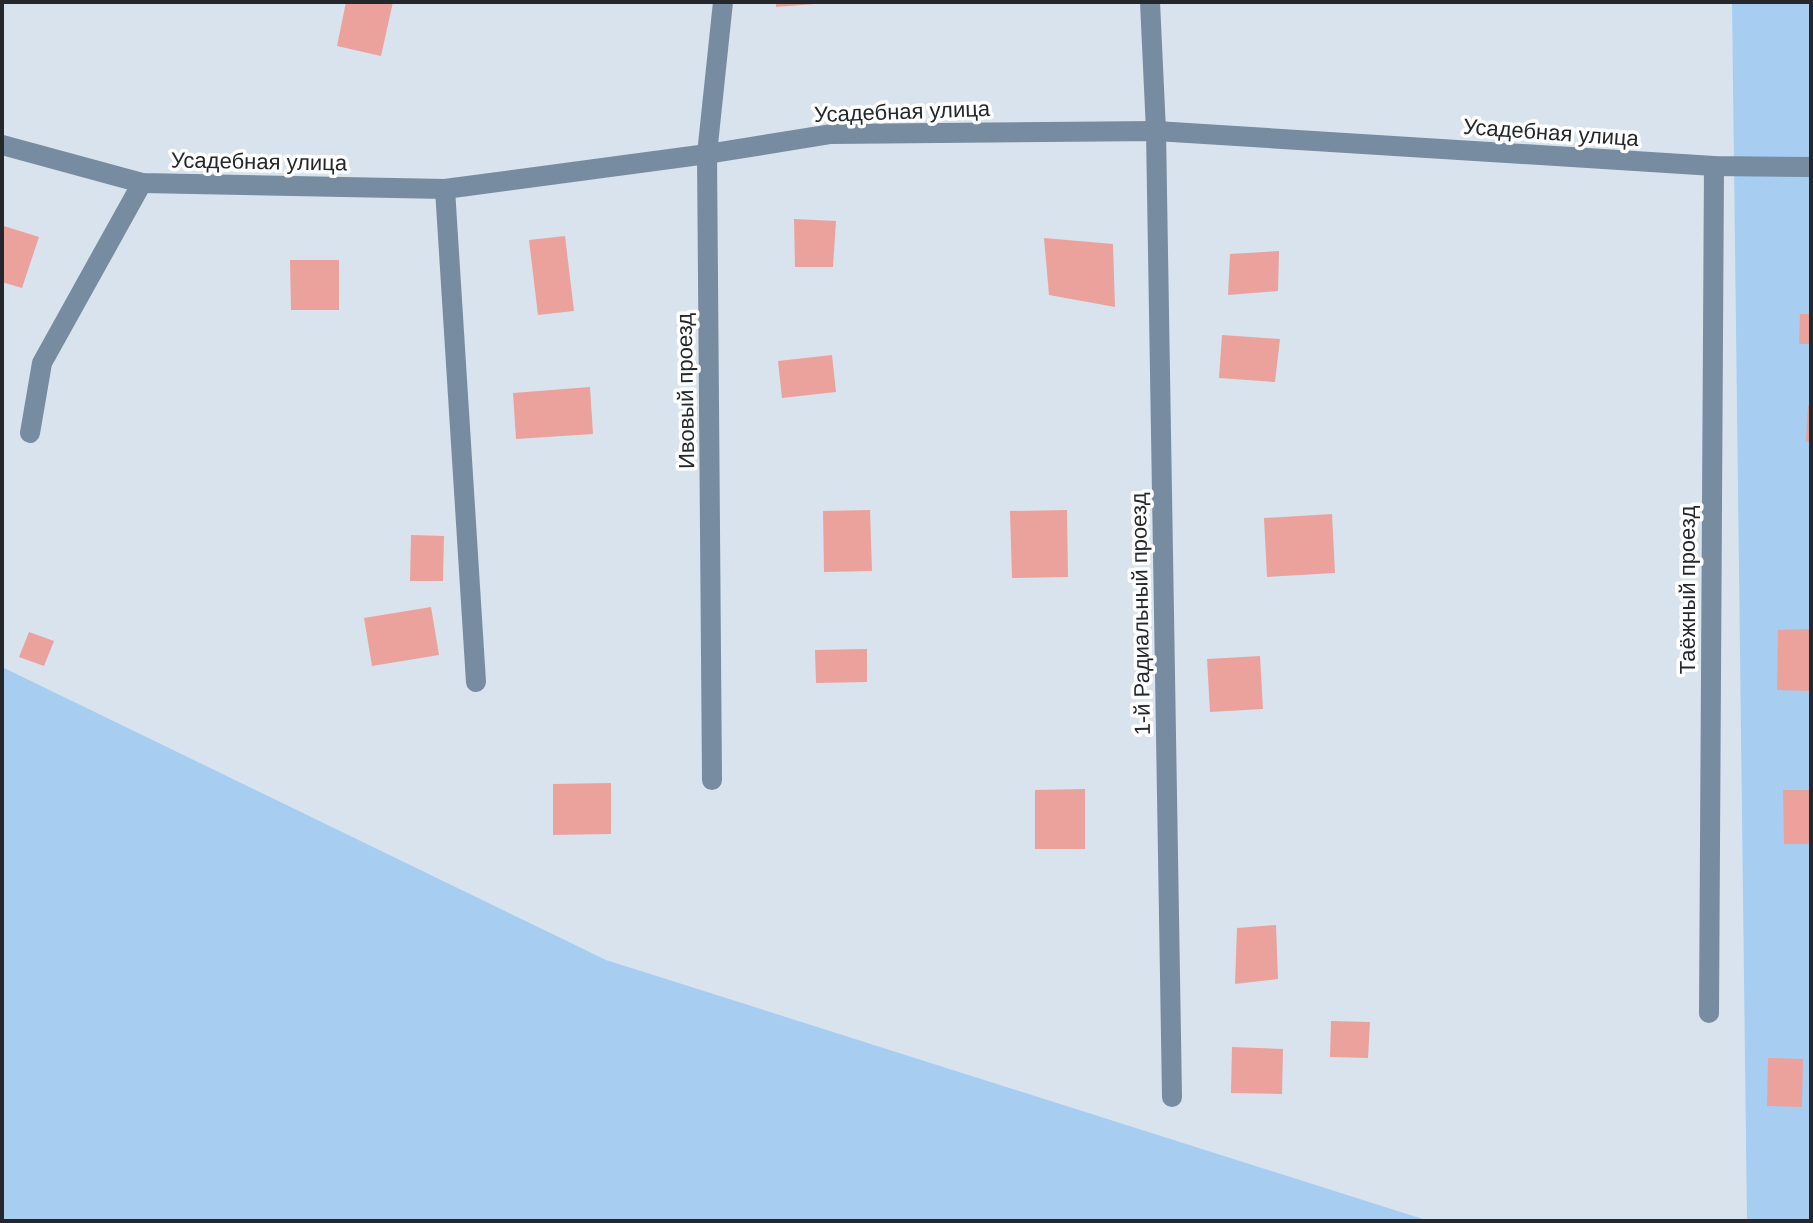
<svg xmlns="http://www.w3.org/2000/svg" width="1813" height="1223" font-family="Helvetica,sans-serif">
<rect width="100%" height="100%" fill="#d8e3ee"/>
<g fill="#a7cdf1">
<polygon points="1732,2 1811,2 1811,1221 1747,1221"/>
<polygon points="2,667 606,960 1429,1221 2,1221"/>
</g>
<g fill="#eba29d">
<polygon points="346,2 393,2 381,56 337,46"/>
<polygon points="776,2 814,2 814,4 776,7"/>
<polygon points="794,219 836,221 833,267 795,267"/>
<polygon points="4,226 39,237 22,288 2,282 2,233"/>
<polygon points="565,236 574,311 538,315 529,240"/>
<polygon points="1044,238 1113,244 1115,307 1049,295"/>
<polygon points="1279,251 1278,291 1228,295 1230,254"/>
<polygon points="290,260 339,260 339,310 291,310"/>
<polygon points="1800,314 1811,314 1811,344 1799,344"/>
<polygon points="1222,335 1280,339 1275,382 1219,378"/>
<polygon points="832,355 836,392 782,398 778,361"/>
<polygon points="590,387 593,434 516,439 513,393"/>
<polygon points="1808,405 1811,405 1811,442 1806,441"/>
<polygon points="870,510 872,571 824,572 823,511"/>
<polygon points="1067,510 1068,577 1012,578 1010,511"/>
<polygon points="1332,514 1335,573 1267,577 1264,518"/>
<polygon points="411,535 444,536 443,581 410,581"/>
<polygon points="431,607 439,655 372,666 364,618"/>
<polygon points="1811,629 1811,691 1777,690 1778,630"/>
<polygon points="29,632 54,641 44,666 19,657"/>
<polygon points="867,649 867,682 816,683 815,650"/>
<polygon points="1260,656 1263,709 1210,712 1207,659"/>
<polygon points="611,783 611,834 553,835 553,784"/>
<polygon points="1085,789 1085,849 1035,849 1035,790"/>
<polygon points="1783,790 1811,790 1811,844 1784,844"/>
<polygon points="1276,925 1278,979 1235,984 1237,928"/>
<polygon points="1331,1021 1370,1022 1368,1058 1330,1057"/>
<polygon points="1232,1047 1283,1049 1282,1094 1231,1093"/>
<polygon points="1768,1058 1803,1059 1802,1107 1767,1106"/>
</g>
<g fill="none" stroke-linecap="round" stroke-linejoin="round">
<g stroke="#778ca1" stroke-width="20">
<polyline points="1150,2 1156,131 1172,1097"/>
<polyline points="2,145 142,183 445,189 707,154 831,134 1156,131 1714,166 1811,167"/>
<polyline points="445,189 476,682"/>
<polyline points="30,433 42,363 142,183"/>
<polyline points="712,780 707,154 723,2"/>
<polyline points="1709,1013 1714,166"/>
</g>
</g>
<g text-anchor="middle" stroke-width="7" stroke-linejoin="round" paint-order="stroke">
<g font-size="22" fill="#24282c" stroke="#fff">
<text transform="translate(902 111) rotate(-2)" y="8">Усадебная улица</text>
<text transform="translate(1551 132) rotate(4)" y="8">Усадебная улица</text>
<text transform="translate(259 161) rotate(1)" y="8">Усадебная улица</text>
<text transform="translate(685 391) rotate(-91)" y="8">Ивовый проезд</text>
<text transform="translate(1687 590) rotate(-90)" y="8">Таёжный проезд</text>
<text transform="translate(1140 614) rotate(-91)" y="8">1-й Радиальный проезд</text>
</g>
</g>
<rect width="1813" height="1223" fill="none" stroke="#24282c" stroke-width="8"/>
</svg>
